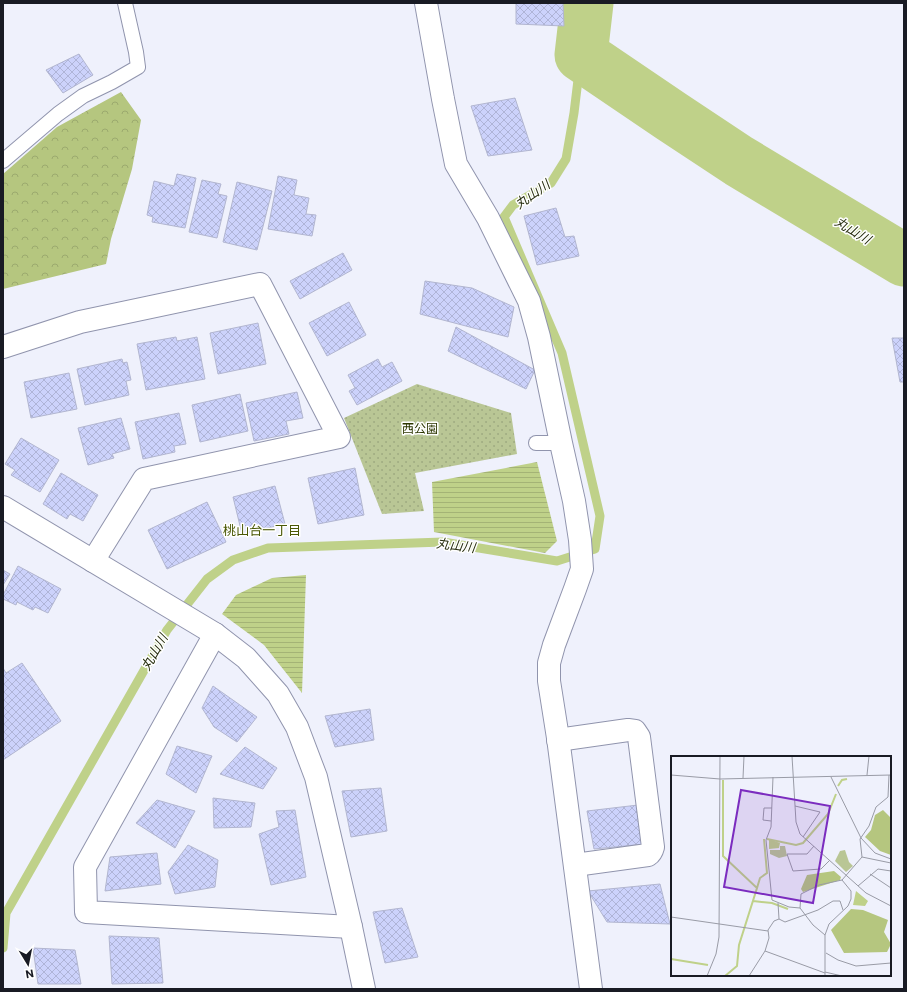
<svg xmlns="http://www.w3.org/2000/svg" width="907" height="992" font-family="Commissioner,'Noto Sans JP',sans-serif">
<defs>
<pattern id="forest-crowns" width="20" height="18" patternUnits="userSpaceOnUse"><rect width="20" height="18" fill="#b5c67f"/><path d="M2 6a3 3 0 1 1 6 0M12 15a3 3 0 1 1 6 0" fill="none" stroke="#9baa6e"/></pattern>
<pattern id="park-dots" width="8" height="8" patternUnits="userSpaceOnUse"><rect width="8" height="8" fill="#b9c695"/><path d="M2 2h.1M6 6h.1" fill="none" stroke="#9eaa80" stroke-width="1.8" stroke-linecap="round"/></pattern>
<pattern id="water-rules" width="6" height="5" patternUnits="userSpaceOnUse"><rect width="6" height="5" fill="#bfd189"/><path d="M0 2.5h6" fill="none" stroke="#a4b376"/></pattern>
<pattern id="building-cross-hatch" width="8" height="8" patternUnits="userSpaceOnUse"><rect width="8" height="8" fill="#ccd2fb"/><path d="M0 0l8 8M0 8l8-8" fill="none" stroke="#afb4d7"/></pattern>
</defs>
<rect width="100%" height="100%" fill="#eff1fc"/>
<polygon fill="url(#forest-crowns)" points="121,92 141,120 132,169 111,239 106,264 3,289 3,174 57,127"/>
<polygon fill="url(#park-dots)" points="417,384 511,413 517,454 415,473 424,511 382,514 344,418"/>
<g fill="url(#water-rules)">
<polygon points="537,462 557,541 545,553 434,532 432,482"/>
<polygon points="306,575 302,693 264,645 222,614 236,595 272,578"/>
</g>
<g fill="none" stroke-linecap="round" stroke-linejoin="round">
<polyline stroke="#bfd189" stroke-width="9" points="3,948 6,913 167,630 207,579 233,560 268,548 443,542 557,561 595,549 600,516 562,353 504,217 513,205 551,183 566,159 574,113 581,55"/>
<polyline stroke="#bfd189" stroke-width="53" points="587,3 581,55 671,116 739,161 904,260"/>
</g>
<g fill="url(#building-cross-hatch)" stroke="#b2b6d0">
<polygon points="516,3 563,3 564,26 516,24"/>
<polygon points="79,54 93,75 63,93 46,70"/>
<polygon points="515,98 532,150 488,156 471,106"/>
<polygon points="177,174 196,178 185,228 152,222 153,217 147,215 154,181 174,186"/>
<polygon points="278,176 297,180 294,195 309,198 306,214 316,215 312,236 268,229"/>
<polygon points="202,180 221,184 218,194 227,196 217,238 189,232"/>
<polygon points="237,182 272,191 257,250 223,242"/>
<polygon points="556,208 565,237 574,236 579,256 537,265 524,216"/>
<polygon points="343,253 352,270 300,299 290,281"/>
<polygon points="425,281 472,288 514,307 508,337 420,314"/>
<polygon points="349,302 366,335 327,356 309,323"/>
<polygon points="258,323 266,364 218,374 210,333"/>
<polygon points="456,327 535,370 526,389 448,351"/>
<polygon points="176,337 177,341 197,337 205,379 146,390 137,344"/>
<polygon points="892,338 904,338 904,382 900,382"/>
<polygon points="122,359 123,363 127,362 131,380 126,381 129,395 85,405 77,369"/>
<polygon points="378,359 382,367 392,362 402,381 357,405 349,391 355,388 348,375"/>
<polygon points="69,373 77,409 31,418 24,382"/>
<polygon points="297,392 303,418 286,421 289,434 254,441 246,403"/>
<polygon points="240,394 248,431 200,442 192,405"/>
<polygon points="179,413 186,444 174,446 175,452 143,459 135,422"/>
<polygon points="121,418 130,449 112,454 114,458 88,465 78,428"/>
<polygon points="21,438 59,460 40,492 11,475 15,470 5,464"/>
<polygon points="355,468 364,515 318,524 308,478"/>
<polygon points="61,473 98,495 83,521 70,514 67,519 43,504"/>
<polygon points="275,486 285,524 242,534 233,497"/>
<polygon points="207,502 226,542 167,569 148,530"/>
<polygon points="18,566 61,589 48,613 35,607 33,610 17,602 16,605 3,599 3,595"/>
<polygon points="3,570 10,574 3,585"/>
<polygon points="22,663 61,721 3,760 3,668 6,673"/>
<polygon points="213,686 257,717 237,742 214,727 202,708"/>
<polygon points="370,709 374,740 335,747 325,716"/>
<polygon points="177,746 212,756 196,793 166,774"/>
<polygon points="245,747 277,768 263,789 220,774"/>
<polygon points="381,788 387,831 351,837 342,791"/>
<polygon points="213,798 255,803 251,827 214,828"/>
<polygon points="157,800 195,811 175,848 136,823"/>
<polygon points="638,805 645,844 594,849 587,811"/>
<polygon points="295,810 306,877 271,885 259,834 279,827 276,811"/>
<polygon points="188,845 218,860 215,887 175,894 168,872"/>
<polygon points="157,853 161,884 105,891 110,857"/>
<polygon points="660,884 670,924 607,922 588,891"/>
<polygon points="402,908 418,957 385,963 373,912"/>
<polygon points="109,936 159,938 163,983 112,984"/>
<polygon points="33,948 75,950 81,984 38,984"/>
</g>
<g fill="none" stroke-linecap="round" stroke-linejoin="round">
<g stroke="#9094ad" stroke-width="16">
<g id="lane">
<polyline points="3,161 58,114 83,96 112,82 138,67 136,52 125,3"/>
<polyline points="536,443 561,443"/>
</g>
</g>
<g stroke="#9094ad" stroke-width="24">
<g id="street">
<polyline points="426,3 443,99 456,164 488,218 529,301 539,337 561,443 574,501 580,540 582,569 575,589 554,645 549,663 549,681 558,738 591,989"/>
<polyline points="3,347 80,322 260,284 339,437 144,479 93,561"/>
<polyline points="215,634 85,867 86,912 351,927"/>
<path d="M558,740L628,730L635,731L639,737L653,847C652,851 651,853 648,855L575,865"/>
</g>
</g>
<g stroke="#9094ad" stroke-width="24">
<polyline id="secondary" points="3,507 215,634 246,658 278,694 297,727 316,777 351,927 364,989"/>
</g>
<use href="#lane" stroke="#fff" stroke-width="14"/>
<use href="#street" stroke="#fff" stroke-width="22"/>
<use href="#secondary" stroke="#fff" stroke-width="22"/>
</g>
<g text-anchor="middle" stroke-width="3" stroke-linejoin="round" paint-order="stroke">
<g font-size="12" fill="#2c3600" stroke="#fff">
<text x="420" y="433">西公園</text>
</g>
<g font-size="13" font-style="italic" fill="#272e0f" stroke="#fff">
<text transform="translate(532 194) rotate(-35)" y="5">丸山川</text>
<text transform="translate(853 230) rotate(31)" y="5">丸山川</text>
<text transform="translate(456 545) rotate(7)" y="5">丸山川</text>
<text transform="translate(154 652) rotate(-60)" y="5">丸山川</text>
</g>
<g font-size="13" fill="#4b5906" stroke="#fff">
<text x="262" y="535">桃山台一丁目</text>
</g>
</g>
<g transform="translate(671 756)">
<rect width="220" height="220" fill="#eff1fc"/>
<path d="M212,54L220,62V99L209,95L194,81L200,74L204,59ZM163,115L170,121L169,124L132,136L130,133L136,119ZM180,153L192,154L217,164L213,176L220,188L216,196L173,197L160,174Z" fill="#b5c67f"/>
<path d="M109,90H114L116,100L108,102L99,98V94H109ZM174,94L178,106L182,110L175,116L164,105L169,95Z" fill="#b9c695"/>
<path d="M98,83L109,87L108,92L98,93ZM185,135L197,145L194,150L182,149Z" fill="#bfd189"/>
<path fill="none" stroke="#bfd189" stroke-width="2" d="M52,24V100L86,132L68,189L66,210L54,220M167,30L171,24L176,23M96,83L125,89L132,87L157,58L165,38M86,132L89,122L96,117L93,83M82,145L101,147L117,153M0,203L37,209"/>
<path fill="none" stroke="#999ba6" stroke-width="1" d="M121,0L125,66L129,78L195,137L220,150M0,19L49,23L220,19M196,19L198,0M102,21L100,71L95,84L101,144L118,151L129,152L142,169L154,179M160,21L190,82L204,97L220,103M72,22L73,0M124,50L149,56L132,81M100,65L92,64L93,52H101M143,90L136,98H116L122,115L150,113L159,104M191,101L189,83L198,70L205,51L217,41L218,19M191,101L220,107M199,118L220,132M187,130L207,113L220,115M129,152L130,138L148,129L171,124L191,101M0,161L97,175M108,163L114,166L147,154L162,145H169L172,154M94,195L154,217M155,197L167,204L185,210L220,207M154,216L171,220M36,220L45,198L48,181L49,0M78,220L94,195L98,182L97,174L103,165L108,163L107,147M154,220V179L158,168L177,150L180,143V135L171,124"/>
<path fill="#7b2cbf" fill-opacity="0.15" stroke="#7b2cbf" stroke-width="2" d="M70,34L159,50L142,147L53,131Z"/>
<rect width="220" height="220" fill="none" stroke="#191b24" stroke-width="2"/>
</g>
<rect width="907" height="992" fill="none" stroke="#191b24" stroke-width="8"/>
<g transform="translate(28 964) rotate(170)" stroke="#ffffff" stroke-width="3" paint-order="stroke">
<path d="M0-3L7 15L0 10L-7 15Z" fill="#191b24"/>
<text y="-6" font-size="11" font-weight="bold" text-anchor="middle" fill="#191b24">N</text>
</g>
</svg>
